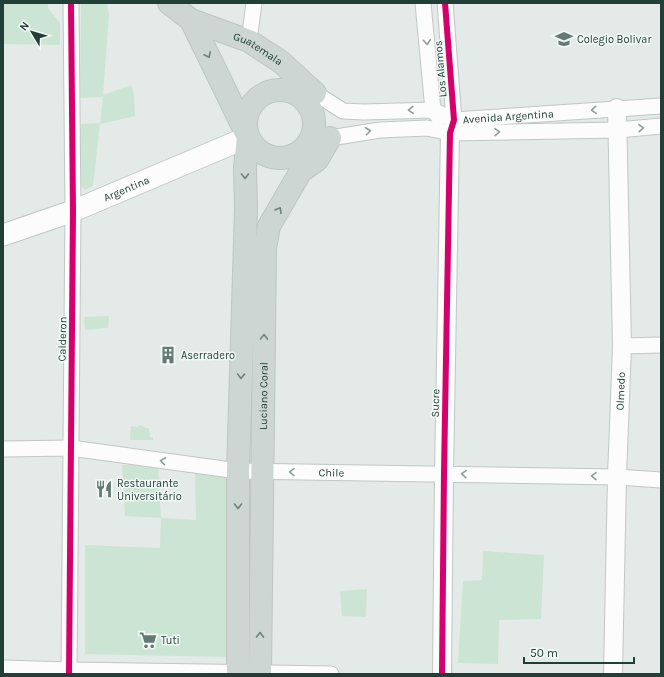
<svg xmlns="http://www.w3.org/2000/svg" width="664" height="677" font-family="Karla,sans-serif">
<rect width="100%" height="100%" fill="#e4eae7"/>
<g fill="#cce4d4">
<polygon points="3,3 48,3 48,8 60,23 60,45 3,44"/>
<polygon points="81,3 105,3 107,4 109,14 103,95 131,85 134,94 135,116 100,124 103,97 80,98"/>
<polygon points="100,123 93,186 85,190 79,183 81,124"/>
<polygon points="109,316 108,328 85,330 84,317"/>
<polygon points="140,425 146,428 149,428 150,437 153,437 153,440 130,440 131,426 138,427"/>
<polygon points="122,465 158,465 161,518 196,520 195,465 229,466 229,657 85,654 85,545 160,548 161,518 125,516"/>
<polygon points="483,551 544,555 541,619 499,620 498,664 458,663 463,581 482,580"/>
<polygon points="367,589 366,617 342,616 340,591"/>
</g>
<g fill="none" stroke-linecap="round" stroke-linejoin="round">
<g stroke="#c1c7c4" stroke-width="17">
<g id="minor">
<polyline points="423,3 433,110 439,118"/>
<polyline points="445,3 454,120 452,126"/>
<polyline points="249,41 254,3"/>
<path id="s1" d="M315,93L343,111L364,112L433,110L454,120L661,106"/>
<polyline points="330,138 380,130 427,128 450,133 618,130 661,126"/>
<polyline points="622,346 661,345"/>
<path id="s2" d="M3,449L71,448L238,471L617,477L661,480"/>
<polyline points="3,668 69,670 331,674"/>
<polyline points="69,674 73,211 71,5"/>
</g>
</g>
<g stroke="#c1c7c4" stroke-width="20">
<g id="tertiary">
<polyline points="442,674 444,473 450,133"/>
<path id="s3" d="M613,674L617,477L622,346L617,108"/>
</g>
</g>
<g stroke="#bfc8c5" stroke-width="23">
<g id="secondary">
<path id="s4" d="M3,235L73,211L248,137"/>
</g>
</g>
<g stroke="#bcc6c3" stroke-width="24">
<g id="primary">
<path id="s5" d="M169,3L191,20L249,41L281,62L315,93"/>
<polyline points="191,20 248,137 245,167 246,208 238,471 238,674"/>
<circle cx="280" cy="124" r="34"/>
<path id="s6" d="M260,674L265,248L269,226L301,171L317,160L330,138"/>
</g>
</g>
<use href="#minor" stroke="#fbfcfb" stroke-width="15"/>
<use href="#tertiary" stroke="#fbfcfb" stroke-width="18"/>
<use href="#secondary" stroke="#fbfcfb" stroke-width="21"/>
<use href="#primary" stroke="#cdd6d3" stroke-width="22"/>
<g stroke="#f2f9f6" stroke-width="8">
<g id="cycleway">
<polyline points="69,674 73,211 71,5"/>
<polyline points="442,674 444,473 450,133 454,120 445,3"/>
</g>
</g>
<use href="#cycleway" stroke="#d6006c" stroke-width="6"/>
</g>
<defs><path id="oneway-chevron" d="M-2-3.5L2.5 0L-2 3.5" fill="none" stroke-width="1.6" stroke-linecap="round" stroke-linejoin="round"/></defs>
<g stroke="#8e9d99">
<use href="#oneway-chevron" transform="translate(427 42) rotate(85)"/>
<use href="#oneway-chevron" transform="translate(411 110) rotate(178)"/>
<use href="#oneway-chevron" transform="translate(594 110) rotate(176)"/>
<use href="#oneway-chevron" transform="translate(641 128) rotate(-4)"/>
<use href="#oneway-chevron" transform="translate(368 131) rotate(-7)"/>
<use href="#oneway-chevron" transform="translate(497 132) rotate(-1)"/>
<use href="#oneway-chevron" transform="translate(163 461) rotate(-172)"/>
<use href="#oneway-chevron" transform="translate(292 472) rotate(-179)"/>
<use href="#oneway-chevron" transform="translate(464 474) rotate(-179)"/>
<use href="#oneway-chevron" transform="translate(594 476) rotate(-179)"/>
</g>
<g stroke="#6e827d">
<use href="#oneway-chevron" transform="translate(208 55) rotate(64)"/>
<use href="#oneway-chevron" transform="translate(245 176) rotate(90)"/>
<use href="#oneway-chevron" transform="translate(279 210) rotate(-59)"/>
<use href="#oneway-chevron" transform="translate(264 337) rotate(-89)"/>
<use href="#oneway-chevron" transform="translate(241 376) rotate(92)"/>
<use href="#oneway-chevron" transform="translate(238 506) rotate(90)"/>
<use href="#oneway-chevron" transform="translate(260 635) rotate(-89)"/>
</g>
<defs>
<g id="school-bare" transform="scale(1.38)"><path d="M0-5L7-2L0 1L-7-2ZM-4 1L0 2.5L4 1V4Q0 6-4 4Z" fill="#657a75" stroke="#f2f9f6" stroke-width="2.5" paint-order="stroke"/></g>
<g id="building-bare" transform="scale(1.38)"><path d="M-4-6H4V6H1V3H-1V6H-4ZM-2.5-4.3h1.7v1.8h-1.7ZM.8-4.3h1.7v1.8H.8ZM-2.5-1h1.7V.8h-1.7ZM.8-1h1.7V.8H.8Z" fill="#657a75" stroke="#f2f9f6" stroke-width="2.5" paint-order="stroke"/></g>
<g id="restaurant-bare" transform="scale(1.38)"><path d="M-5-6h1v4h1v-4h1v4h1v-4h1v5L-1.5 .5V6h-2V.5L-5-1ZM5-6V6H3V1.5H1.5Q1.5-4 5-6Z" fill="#657a75" stroke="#f2f9f6" stroke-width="2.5" paint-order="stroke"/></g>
<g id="supermarket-bare" transform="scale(1.38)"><path d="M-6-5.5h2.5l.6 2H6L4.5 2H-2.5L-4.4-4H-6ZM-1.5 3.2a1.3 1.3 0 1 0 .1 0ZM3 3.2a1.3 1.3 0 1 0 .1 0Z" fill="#657a75" stroke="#f2f9f6" stroke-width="2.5" paint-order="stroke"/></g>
</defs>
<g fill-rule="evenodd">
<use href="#school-bare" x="564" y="39"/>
<use href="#building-bare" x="168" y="355"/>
<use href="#restaurant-bare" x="104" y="489"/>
<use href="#supermarket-bare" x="148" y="640"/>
</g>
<g text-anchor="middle" stroke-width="3" stroke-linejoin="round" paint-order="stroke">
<g font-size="11" fill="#213e37" stroke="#f2f9f6" text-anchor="start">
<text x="577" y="43">Colegio Bolivar</text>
<text x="181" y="359">Aserradero</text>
<text x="117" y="487">Restaurante<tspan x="117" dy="13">Universitário</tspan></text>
<text x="161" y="644">Tuti</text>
</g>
<g font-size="11" fill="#213e37" stroke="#f2f9f6">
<text dy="4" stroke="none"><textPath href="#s5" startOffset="101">Guatemala</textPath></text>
<text transform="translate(440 69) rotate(-95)" y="4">Los Alamos</text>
<text dy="4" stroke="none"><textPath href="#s1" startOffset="201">Avenida Argentina</textPath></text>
<text dy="4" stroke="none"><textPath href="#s4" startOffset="132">Argentina</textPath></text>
<text transform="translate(62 339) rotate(-89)" y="4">Calderon</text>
<text dy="4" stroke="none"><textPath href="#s3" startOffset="283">Olmedo</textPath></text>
<text dy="4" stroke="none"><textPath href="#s6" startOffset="278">Luciano Coral</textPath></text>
<text transform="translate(435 403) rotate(-89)" y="4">Sucre</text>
<text dy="4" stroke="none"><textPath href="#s2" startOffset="330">Chile</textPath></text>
</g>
</g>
<rect width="664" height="677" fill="none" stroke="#213e37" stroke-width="8"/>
<g transform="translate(32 32) rotate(308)" stroke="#f2f9f6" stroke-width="3" paint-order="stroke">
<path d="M0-3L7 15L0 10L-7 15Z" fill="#213e37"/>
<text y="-6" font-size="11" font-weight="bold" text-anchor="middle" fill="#213e37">N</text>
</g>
<path d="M524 657v6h110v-6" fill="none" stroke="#213e37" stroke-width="2"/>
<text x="530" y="657" font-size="12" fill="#213e37" stroke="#f2f9f6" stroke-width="3" paint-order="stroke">50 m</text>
</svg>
